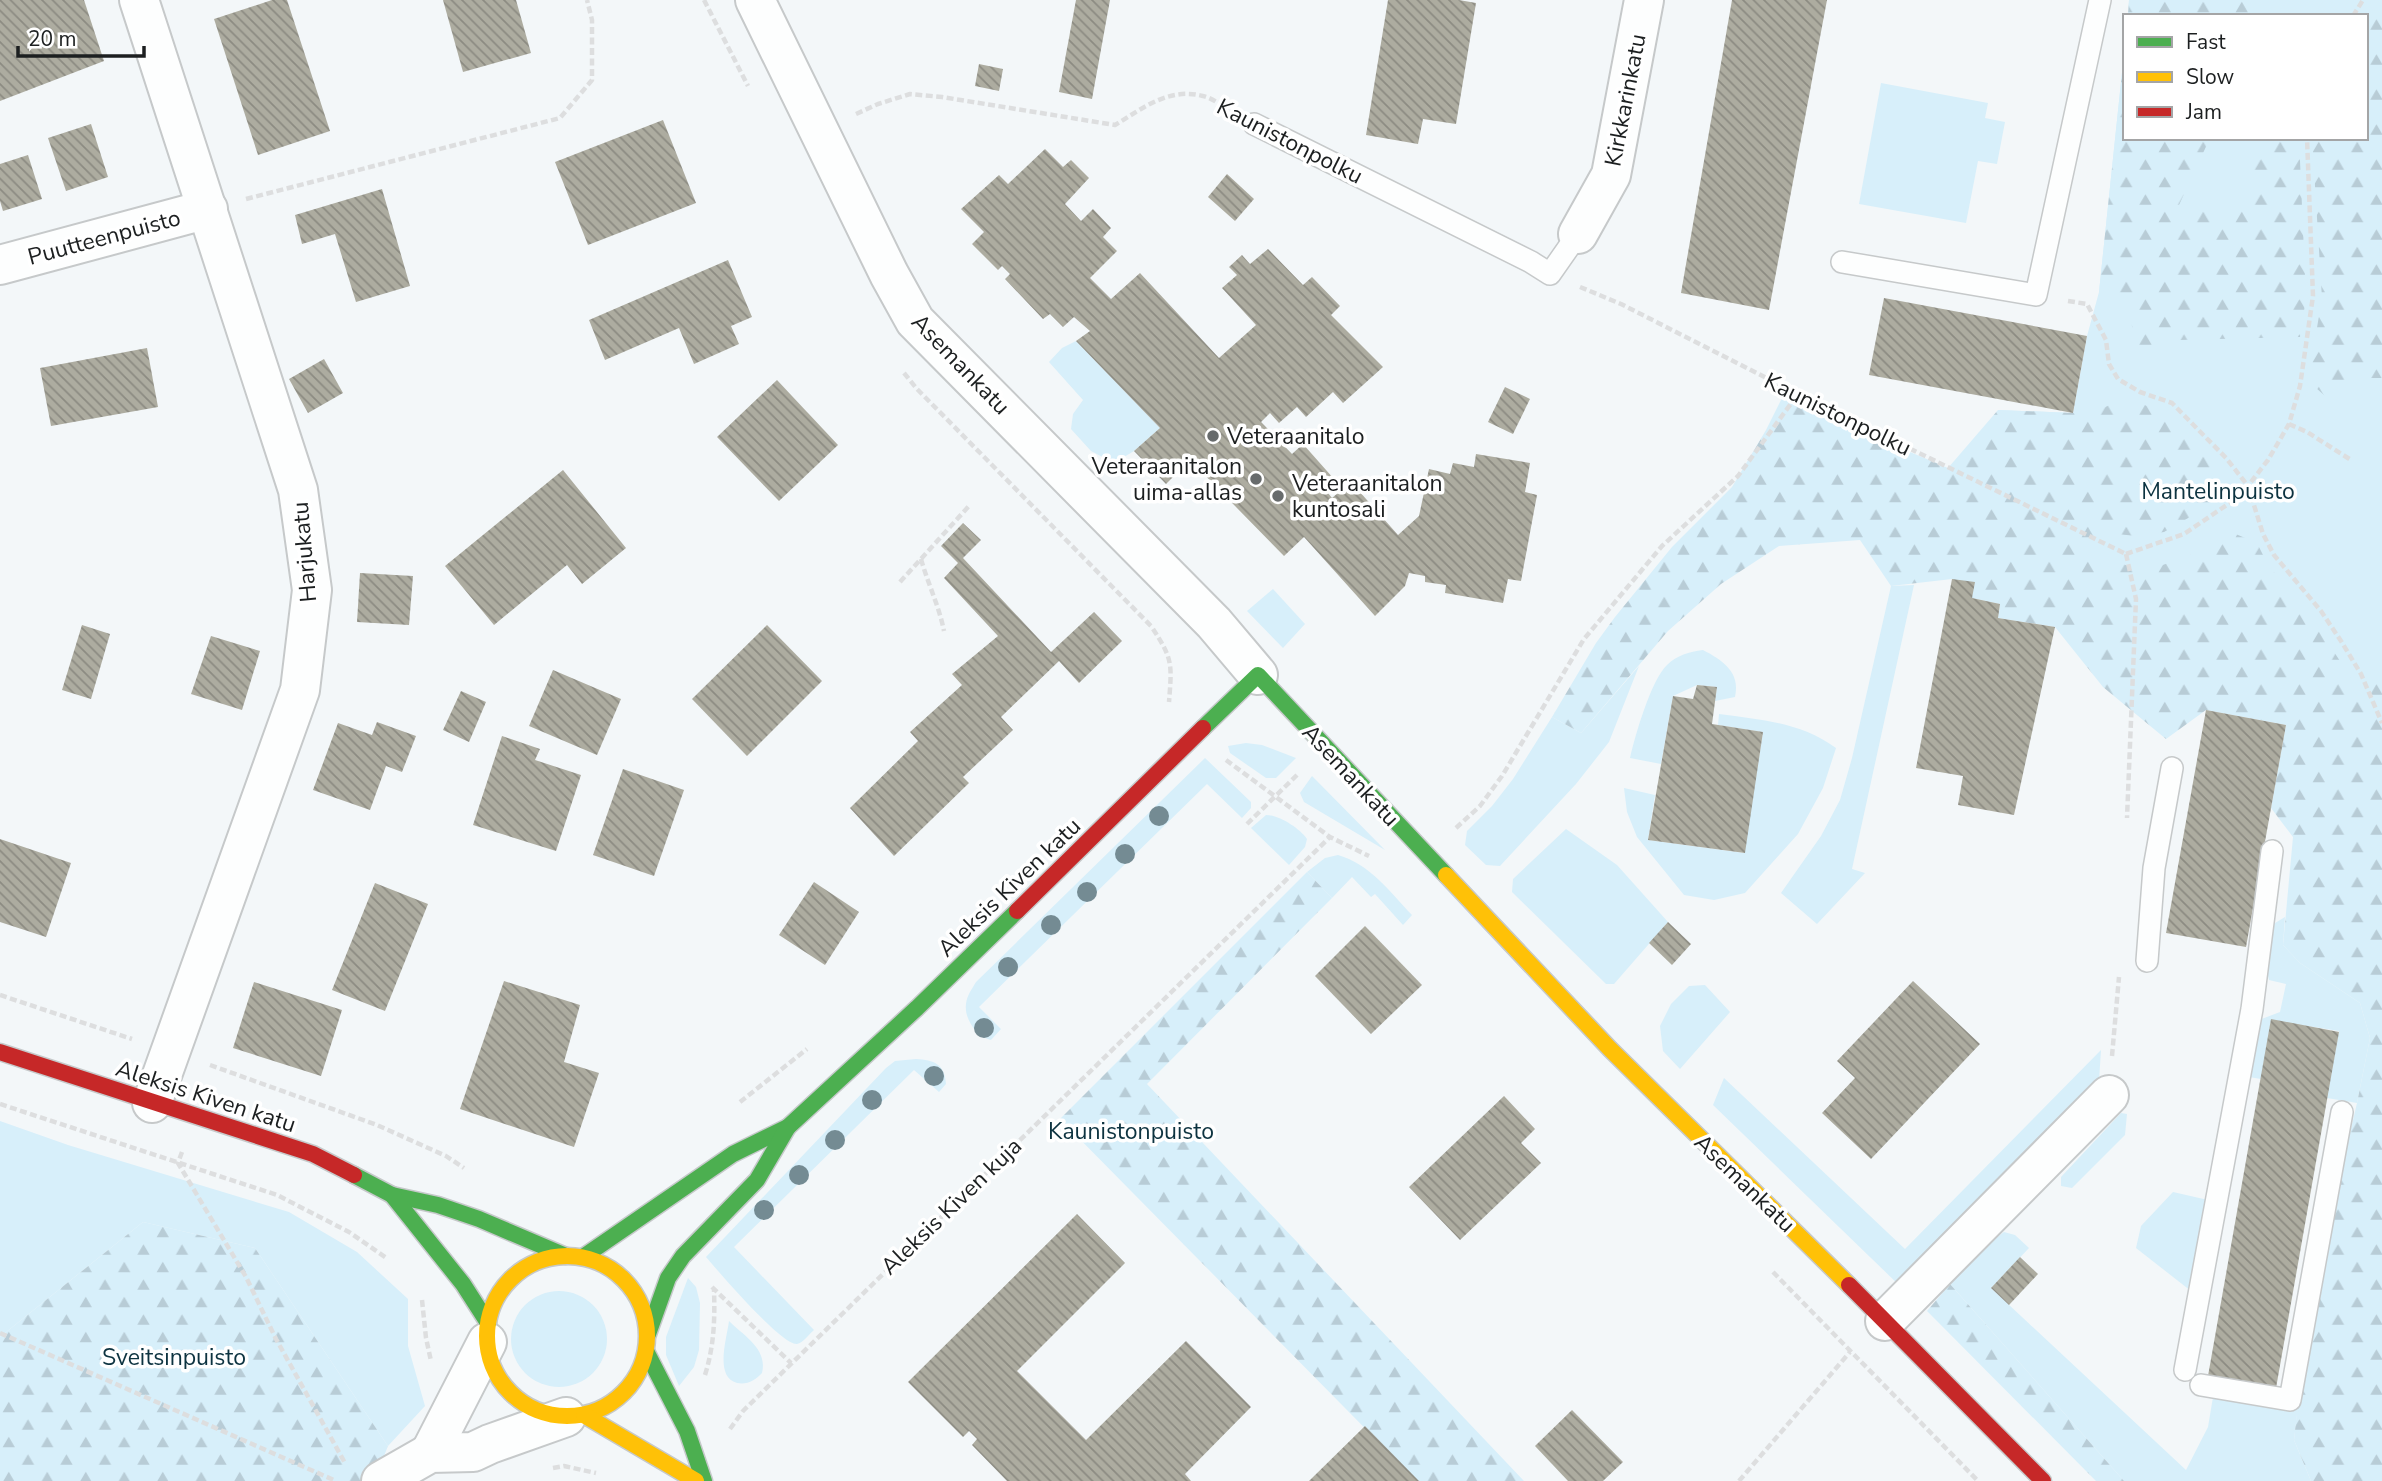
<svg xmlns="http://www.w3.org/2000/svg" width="2382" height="1481" font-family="'Nunito Sans',sans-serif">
<defs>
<pattern id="forest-firs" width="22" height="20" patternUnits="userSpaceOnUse" patternTransform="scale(1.75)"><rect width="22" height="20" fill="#d7effa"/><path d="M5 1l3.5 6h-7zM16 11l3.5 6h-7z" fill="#b8ccd6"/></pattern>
<pattern id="building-back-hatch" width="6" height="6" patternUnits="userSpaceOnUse" patternTransform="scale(1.75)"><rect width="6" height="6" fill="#adaca0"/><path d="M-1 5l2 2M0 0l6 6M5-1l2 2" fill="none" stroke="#8c8b82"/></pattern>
</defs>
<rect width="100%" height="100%" fill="#f3f7f9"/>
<g fill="#d7effa">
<polygon points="2129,0 2382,0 2382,950 2344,715 2132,676 1998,410 2073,413 2087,336 2099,292 2125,44 2125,138 2366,138 2366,16 2128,16"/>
<polygon points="1881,83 1988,103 1985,118 2005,122 1997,164 1978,161 1966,223 1859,204"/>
<polygon points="1076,341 1160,428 1134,451 1114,463 1091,451 1071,429 1073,414 1083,400 1049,362 1062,348"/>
<polygon points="1914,585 1852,869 1865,873 1817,924 1781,893 1821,836 1840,800 1852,758 1891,586"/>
<polygon points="1273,589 1305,624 1283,648 1247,611"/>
<path d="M1703,650C1722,660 1741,672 1735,697L1715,701L1717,687L1697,685L1673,696L1661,764L1630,758C1635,736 1651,680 1667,665C1677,655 1689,652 1703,650Z"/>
<polygon points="1639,666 1609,742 1576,784 1500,866 1486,865 1465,845 1467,831 1492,806 1513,779 1552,717 1581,733"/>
<path d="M1719,714C1762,720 1800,722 1836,748L1823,788L1798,834L1745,893L1714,900L1684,895L1637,837L1627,812L1624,788L1655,795L1648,840L1744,853L1763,732L1718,725Z"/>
<polygon points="1246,743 1262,745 1296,758 1276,778 1266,778 1230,753 1228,746"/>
<path d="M1205,758L1251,802V808L1242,818L1207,784L979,1007L1001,1029L991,1040C976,1037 964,1018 966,1004C967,995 972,989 976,982Z"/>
<polygon points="1312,776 1385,850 1304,802 1300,793"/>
<path d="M1266,815C1279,815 1299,828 1307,839L1305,847L1289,865L1251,828Z"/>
<polygon points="1566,829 1617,865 1668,922 1614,984 1606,984 1512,892 1513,879"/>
<path d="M1338,855C1370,864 1390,892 1412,915L1403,925L1375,894L1371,897L1352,877L1332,898L1307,872L1325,858Z"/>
<polygon points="2285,917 2283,945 2300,963 2360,1003 2370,1038 2357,1103 2327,1098 2339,1031 2271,1020 2261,1079 2249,1077 2259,1020 2280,1012 2286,984 2269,980 2265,964 2270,926"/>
<polygon points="1705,985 1730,1012 1680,1069 1663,1051 1660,1026 1671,1004 1689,986"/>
<polygon points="2101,1050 2099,1081 1902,1288 1713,1105 1724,1078 1905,1249"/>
<path d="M916,1059C934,1060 945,1064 946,1084L939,1092L914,1070L734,1247L814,1330C809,1334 803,1343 797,1344C782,1346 718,1271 706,1257L886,1068L895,1061Z"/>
<polygon points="2121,1113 2127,1114 2125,1135 2072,1188 2061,1186 2061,1177"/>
<polygon points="0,1121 68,1145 289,1212 357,1252 408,1299 408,1346 425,1406 388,1446 255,1248 143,1222 0,1337"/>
<polygon points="2173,1192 2208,1200 2191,1291 2136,1248 2141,1226"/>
<polygon points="2004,1232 2015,1235 2029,1248 1991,1288 2186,1470 2208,1427 2213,1397 2298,1406 2294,1440 2311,1481 2124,1481 1950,1284 1989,1243"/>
<polygon points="688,1278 696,1287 700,1303 699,1350 694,1367 679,1386 666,1355 666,1337"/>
<circle cx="559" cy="1339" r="48"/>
<path d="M729,1321C744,1336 768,1349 762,1373C755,1380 748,1385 737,1383C714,1377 727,1338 729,1321Z"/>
</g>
<g fill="url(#forest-firs)">
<polygon points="2129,0 2242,0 2250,16 2128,16"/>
<polygon points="2382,0 2382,378 2369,378 2354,366 2332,402 2308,381 2322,298 2312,138 2366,138 2366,24"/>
<polygon points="2125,44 2125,138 2210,138 2179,205 2249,211 2255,138 2299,138 2306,298 2300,337 2179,340 2136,362 2131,318 2099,292"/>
<polygon points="1782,398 1948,468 1998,410 2073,413 2095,412 2124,398 2165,412 2189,433 2218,471 2221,499 2164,532 2137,536 2106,533 2099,555 2144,572 2195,553 2231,532 2257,543 2267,563 2321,632 2353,681 2382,683 2382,1481 2311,1481 2294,1440 2300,1384 2339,1180 2357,1103 2370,1038 2360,1003 2300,963 2283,945 2293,837 2271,808 2286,725 2206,710 2166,739 2103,687 2055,627 1998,618 2000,604 1972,598 1952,579 1891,586 1860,540 1779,546 1721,584 1668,631 1581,733 1552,717 1596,643 1615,617 1672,547 1732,487 1766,430"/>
<polygon points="1307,872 1332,898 1147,1084 1524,1481 1417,1481 1060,1119"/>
<polygon points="143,1222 255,1248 388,1446 374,1481 0,1481 0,1337"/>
<polygon points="1950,1284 2124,1481 2096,1481 1927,1311"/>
</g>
<g fill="url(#building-back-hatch)">
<polygon points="0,0 84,0 104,61 0,101"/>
<polygon points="272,0 287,0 330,131 258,155 214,19"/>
<polygon points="443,0 516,0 531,53 463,72"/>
<polygon points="1076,0 1110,0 1092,99 1059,92"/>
<polygon points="1388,0 1459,0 1476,3 1456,124 1423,119 1418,144 1366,135"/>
<polygon points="1732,0 1827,0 1769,310 1681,293"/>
<polygon points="979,64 1003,69 999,91 975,86"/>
<polygon points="663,120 696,203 588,245 555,162"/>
<polygon points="91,124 108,177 66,191 48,138"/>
<polygon points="1045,149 1063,167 1071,160 1089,178 1065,204 1081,221 1093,209 1111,228 1103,237 1117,251 1090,278 1111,299 1140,273 1219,358 1256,325 1222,288 1237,275 1229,267 1242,255 1250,264 1268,249 1303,285 1312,277 1340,306 1331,315 1383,367 1343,403 1333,392 1306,417 1297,407 1279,423 1270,413 1261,422 1292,454 1303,444 1334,479 1324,488 1332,498 1351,482 1398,535 1419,516 1429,469 1450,474 1453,463 1474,467 1476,454 1530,463 1525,492 1537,495 1521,581 1508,579 1503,603 1445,593 1446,585 1425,582 1425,576 1409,573 1405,586 1375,616 1304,537 1284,556 1190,460 1166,484 1134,451 1160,428 1076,341 1090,331 1074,317 1063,327 1050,314 1043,319 1005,279 1010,274 1002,266 998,270 972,244 984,232 961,209 999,175 1008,184"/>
<polygon points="28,155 42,199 3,211 0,201 0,164"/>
<polygon points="1227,174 1254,199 1235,221 1208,197"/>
<polygon points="382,189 410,286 356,302 335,234 302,244 295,215"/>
<polygon points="728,260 752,317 731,326 739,344 694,364 679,328 605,360 589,320"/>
<polygon points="1884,298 2087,336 2073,413 1869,375"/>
<polygon points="147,348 158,407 51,426 40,368"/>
<polygon points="324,359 343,393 308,413 289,379"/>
<polygon points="777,380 838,445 779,501 717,437"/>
<polygon points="1505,387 1530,399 1513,434 1488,422"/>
<polygon points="563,470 626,548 582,584 567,565 494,625 445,566"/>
<polygon points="963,523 981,540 963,558 1051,652 1094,612 1122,641 1079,683 1059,661 1001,717 1013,730 963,777 969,783 894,856 850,808 918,741 910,732 962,685 952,674 998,636 944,578 958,563 941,546"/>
<polygon points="360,573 413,576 409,625 357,622"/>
<polygon points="1952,579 1975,582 1972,598 2000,604 1998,618 2055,627 2014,815 1958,805 1963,776 1916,768"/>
<polygon points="82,625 110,634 91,699 62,690"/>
<polygon points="767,625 822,681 747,756 692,699"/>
<polygon points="211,636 260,651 242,710 191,694"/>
<polygon points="553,670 621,699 597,755 529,726"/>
<polygon points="1697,685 1717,687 1712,724 1763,732 1745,853 1648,840 1673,696 1693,699"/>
<polygon points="461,691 486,702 469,742 443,730"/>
<polygon points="2206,710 2286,725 2246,947 2166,933"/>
<polygon points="377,722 416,736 402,772 386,766 370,810 313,790 338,723 372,735"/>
<polygon points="502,736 540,749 535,760 581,775 556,851 473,825"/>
<polygon points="623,769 684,790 654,876 593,855"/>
<polygon points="0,839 71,863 46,937 0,922"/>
<polygon points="814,882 859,912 825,965 779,935"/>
<polygon points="375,883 428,904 385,1011 332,990"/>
<polygon points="1668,922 1691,944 1672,965 1649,943"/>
<polygon points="1365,926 1422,985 1371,1034 1315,976"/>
<polygon points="504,981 580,1005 564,1062 599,1073 574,1147 460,1109"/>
<polygon points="1913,981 1980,1044 1871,1159 1822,1113 1855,1078 1837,1061"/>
<polygon points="254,982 342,1010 321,1076 233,1048"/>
<polygon points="2271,1019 2339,1032 2276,1388 2208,1376"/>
<polygon points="1504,1096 1535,1129 1521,1143 1541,1163 1460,1240 1409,1187"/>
<polygon points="1077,1214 1125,1263 1017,1371 1086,1440 1186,1341 1251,1407 1185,1474 1191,1481 1007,1481 972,1445 977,1439 969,1431 963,1437 908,1382"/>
<polygon points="2020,1257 2038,1274 2009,1305 1991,1288"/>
<polygon points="1572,1410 1623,1462 1603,1481 1568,1481 1535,1446"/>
<polygon points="1365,1426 1419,1481 1309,1481"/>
</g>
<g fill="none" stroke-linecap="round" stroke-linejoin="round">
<g stroke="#c6c9ca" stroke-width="24">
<g id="lane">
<polyline points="1254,124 1531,262 1550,274 1578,234"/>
<polyline points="1842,262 2036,295 2100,0"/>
<polyline points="2147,961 2154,868 2172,768"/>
<polyline points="2185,1370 2252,1009 2272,851"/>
<polyline points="2201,1385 2290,1400 2342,1112"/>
</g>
</g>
<g stroke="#c6c9ca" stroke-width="42">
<g id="street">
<polyline points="139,0 298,490 312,590 300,690 152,1103"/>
<polyline points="755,0 889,274 915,321 1214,623 1258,675"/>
<polyline points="1578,234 1611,175 1644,0"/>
<polyline points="0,265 208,209"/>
<polyline points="1885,1321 2109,1095"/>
<polyline points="430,1453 487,1342"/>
<polyline points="381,1481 430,1453 473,1452 490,1444 566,1417"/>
</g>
</g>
<g stroke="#c6c9ca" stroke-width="19">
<g id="fast">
<polyline points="1203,728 1258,675 1446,875"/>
<polyline points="354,1175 392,1195 438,1205 479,1219 566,1256"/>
<polyline points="392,1195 463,1284 488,1323"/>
<polyline points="583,1257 733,1154 788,1127 917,1008 1017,911"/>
<polyline points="648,1334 668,1278 683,1256 757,1180 788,1127"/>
<polyline points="647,1353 687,1431 704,1481"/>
</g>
</g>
<g stroke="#c6c9ca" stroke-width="19">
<g id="slow">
<polyline points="1446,875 1610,1049 1849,1285"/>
<circle cx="567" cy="1336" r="80"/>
<polyline points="584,1415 696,1481"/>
</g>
</g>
<g stroke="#c6c9ca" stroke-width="19">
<g id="jam">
<polyline points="1017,911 1203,728"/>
<polyline points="0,1052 313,1154 354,1175"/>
<polyline points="1849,1285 2043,1481"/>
</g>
</g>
<g stroke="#dddedf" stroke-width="4.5" stroke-dasharray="7 3.5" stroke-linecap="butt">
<polyline points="704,0 748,86"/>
<polyline points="2353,16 2363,0"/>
<path d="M856,114L878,104L910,94L942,97L1115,125C1143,108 1169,87 1203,96C1212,98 1221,105 1228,110"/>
<polyline points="246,199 560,118 592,80 592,20 587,0"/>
<polyline points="1580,287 1621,304 1798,394 2126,554"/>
<polyline points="2068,301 2087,304 2106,340 2109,364 2118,379 2140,392 2172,403 2226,458 2248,486 2263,534 2274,555 2321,611 2341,641 2361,674 2382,723"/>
<path d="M904,373L917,389L1151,626C1173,659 1172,663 1169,702"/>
<polyline points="2289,424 2307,432 2351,460"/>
<polyline points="2126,554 2136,599 2127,818"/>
<polyline points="2126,554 2184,534 2240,496 2268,460 2289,424 2300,386 2313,296 2307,138"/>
<path d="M921,559C928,584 939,606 944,631"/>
<polyline points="900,582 969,506"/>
<polyline points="1226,760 1330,837 1369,856"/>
<polyline points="1247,824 1297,775"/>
<polyline points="1456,828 1480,806 1502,776 1584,639 1662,546 1738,476 1798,394"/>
<polyline points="0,995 132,1039"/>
<polyline points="2112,1056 2119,977"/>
<polyline points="210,1065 377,1125 446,1156 464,1168"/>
<polyline points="740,1102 807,1049"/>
<polyline points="0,1104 277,1195 349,1232 388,1259"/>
<polyline points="182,1152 178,1163 246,1277 276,1339 345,1463"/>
<polyline points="1773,1272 1978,1481"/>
<polyline points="712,1287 791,1363"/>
<polyline points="422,1300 426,1338 431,1361"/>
<polyline points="0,1333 336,1481"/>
<path d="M705,1375C714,1346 715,1320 714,1290"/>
<polyline points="730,1429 743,1411 791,1364 1330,837"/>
<polyline points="553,1468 564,1466 596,1473"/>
<polyline points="1739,1481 1850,1352"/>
</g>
<use href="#lane" stroke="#fdfefe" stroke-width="21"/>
<use href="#street" stroke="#fdfefe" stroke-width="38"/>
<use href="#fast" stroke="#4caf50" stroke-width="16"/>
<use href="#slow" stroke="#ffc107" stroke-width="16"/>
<use href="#jam" stroke="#c62828" stroke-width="16"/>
</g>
<g fill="#748b93">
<circle cx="1159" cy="816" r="10"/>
<circle cx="1125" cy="854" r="10"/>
<circle cx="1087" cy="892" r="10"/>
<circle cx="1051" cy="925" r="10"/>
<circle cx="1008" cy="967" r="10"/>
<circle cx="984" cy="1028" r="10"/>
<circle cx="934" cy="1076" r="10"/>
<circle cx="872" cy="1100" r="10"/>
<circle cx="835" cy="1140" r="10"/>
<circle cx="799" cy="1175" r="10"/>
<circle cx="764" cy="1210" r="10"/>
</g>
<g fill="#676b6c" stroke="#fff" stroke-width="2.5">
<circle cx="1213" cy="436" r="7"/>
<circle cx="1256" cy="479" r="7"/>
<circle cx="1278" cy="496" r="7"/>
</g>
<g text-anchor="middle" stroke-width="7" stroke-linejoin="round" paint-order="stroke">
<g font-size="23" fill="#1c1f20" stroke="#fff">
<text transform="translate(1625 100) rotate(-79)" y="8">Kirkkarinkatu</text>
<text transform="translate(1290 141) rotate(27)" y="8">Kaunistonpolku</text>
<text transform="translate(104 237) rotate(-15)" y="8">Puutteenpuisto</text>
<text transform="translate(961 364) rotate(46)" y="8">Asemankatu</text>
<text transform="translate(1838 414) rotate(26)" y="8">Kaunistonpolku</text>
<text transform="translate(304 552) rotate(-95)" y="8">Harjukatu</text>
<text transform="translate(1351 775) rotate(47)" y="8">Asemankatu</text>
<text transform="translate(1009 887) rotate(-44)" y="8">Aleksis Kiven katu</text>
<text transform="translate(206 1096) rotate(18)" y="8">Aleksis Kiven katu</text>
<text transform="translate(1745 1183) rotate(44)" y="8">Asemankatu</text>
<text transform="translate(951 1206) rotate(-44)" y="8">Aleksis Kiven kuja</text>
</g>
<g font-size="23" fill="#1c1f20" stroke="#fff" text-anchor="start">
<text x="1227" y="444">Veteraanitalo</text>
<text x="1242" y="474" text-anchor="end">Veteraanitalon<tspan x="1242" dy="26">uima-allas</tspan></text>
<text x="1292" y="491">Veteraanitalon<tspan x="1292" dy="26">kuntosali</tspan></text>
</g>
<g font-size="23" fill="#0d3340" stroke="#fff">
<text x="2218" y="499">Mantelinpuisto</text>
<text x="1131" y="1139">Kaunistonpuisto</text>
<text x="174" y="1365">Sveitsinpuisto</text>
</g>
</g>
<rect x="2123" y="14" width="245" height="126" fill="#ffffff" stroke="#a4a5a6" stroke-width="2"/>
<rect x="2137" y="37" width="35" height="10" fill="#4caf50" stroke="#a4a5a6" stroke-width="2"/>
<text x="2186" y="49" font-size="21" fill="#1c1f20">Fast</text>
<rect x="2137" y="72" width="35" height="10" fill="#ffc107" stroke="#a4a5a6" stroke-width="2"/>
<text x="2186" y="84" font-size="21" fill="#1c1f20">Slow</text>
<rect x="2137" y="107" width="35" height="10" fill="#c62828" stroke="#a4a5a6" stroke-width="2"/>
<text x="2186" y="119" font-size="21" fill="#1c1f20">Jam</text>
<path d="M18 46v10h126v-10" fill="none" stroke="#1c1f20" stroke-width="3.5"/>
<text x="28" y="46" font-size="21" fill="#1c1f20" stroke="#ffffff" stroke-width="5" paint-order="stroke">20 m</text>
</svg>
